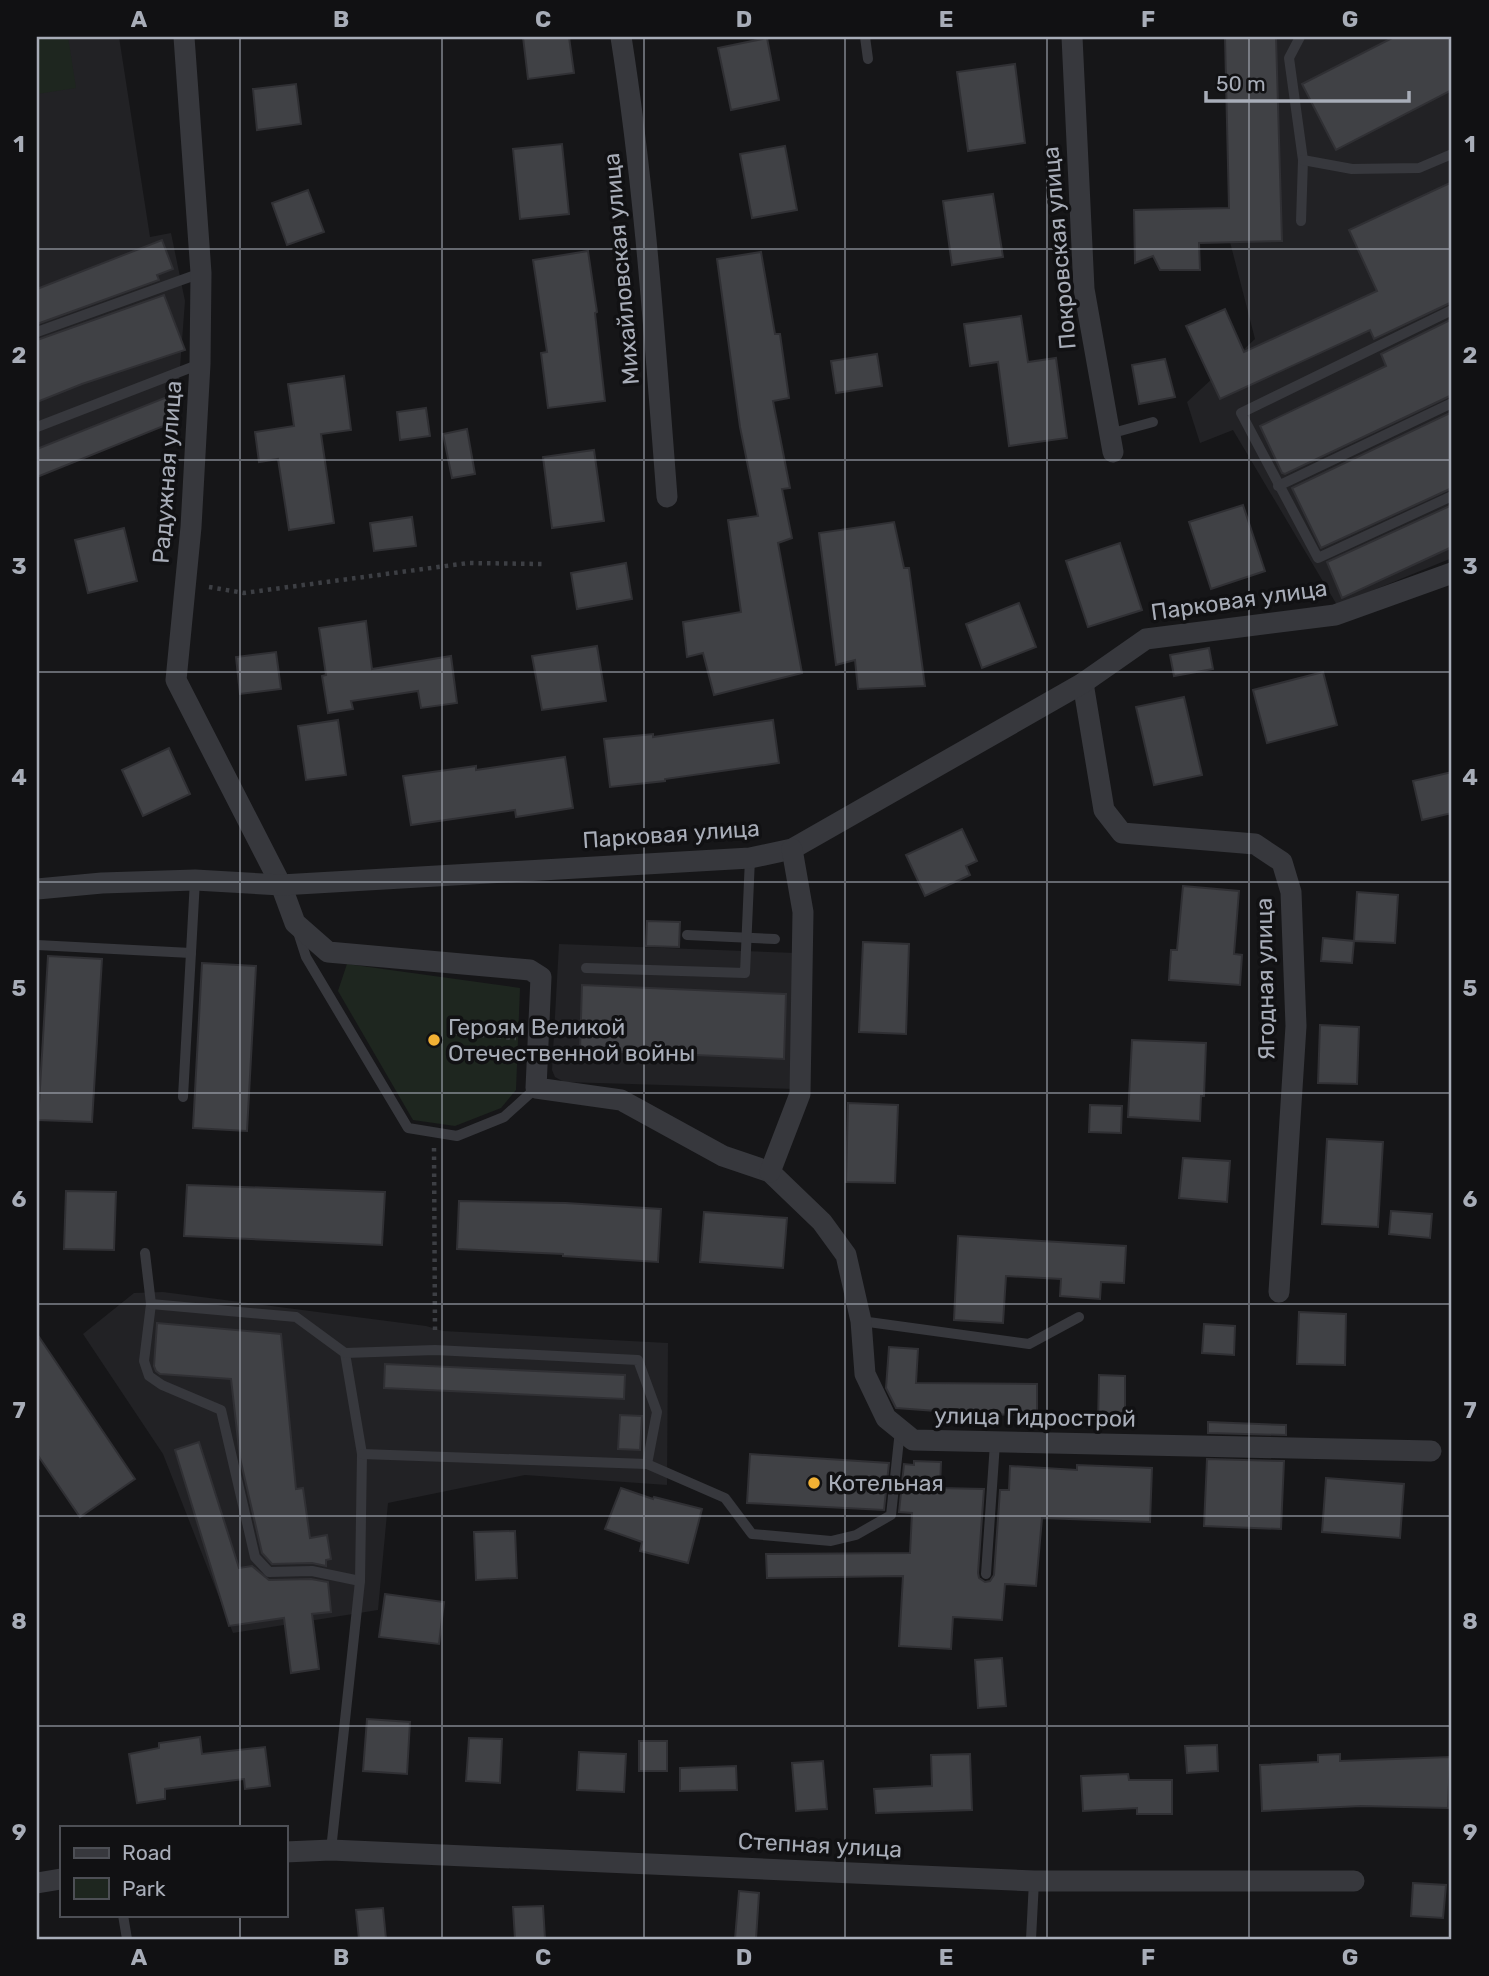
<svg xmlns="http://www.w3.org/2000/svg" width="1489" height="1976" font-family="Rubik,sans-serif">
<rect width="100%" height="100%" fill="#161618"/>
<g fill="#222225">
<polygon points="37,37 119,37 150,237 171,233 185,301 176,421 37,477"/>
<polygon points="1225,37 1452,37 1452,558 1337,605 1233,430 1200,443 1187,402 1255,339 1230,242"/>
<polygon points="559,944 796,953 794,1089 564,1082 555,1077 552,1070"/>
<polygon points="163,1292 426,1326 443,1331 668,1343 667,1485 525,1475 388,1503 378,1610 233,1633 163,1454 83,1334 134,1293"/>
</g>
<g fill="#1e261f">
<polygon points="37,37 68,37 76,88 37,94"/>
<polygon points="347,964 520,988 516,1090 501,1108 455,1126 413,1120 338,991"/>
</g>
<g fill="#404145" stroke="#303034" stroke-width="2">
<polygon points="523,37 569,37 574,73 528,79"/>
<polygon points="1225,37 1276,37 1282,241 1199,243 1200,270 1160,270 1153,256 1135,263 1134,210 1229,208"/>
<polygon points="1394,37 1452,37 1452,90 1336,150 1302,84"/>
<polygon points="767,38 779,100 731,110 718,48"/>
<polygon points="1015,64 1025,143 968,151 957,72"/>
<polygon points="296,84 301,124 257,130 253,89"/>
<polygon points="562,144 569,214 520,219 513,149"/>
<polygon points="785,146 797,210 752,218 740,154"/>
<polygon points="1452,182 1452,302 1374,339 1370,330 1220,399 1186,326 1225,309 1244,352 1377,291 1349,230"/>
<polygon points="308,190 324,232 287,245 272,203"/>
<polygon points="993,194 1003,257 952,265 943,201"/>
<polygon points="162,240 173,269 157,275 159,280 37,324 37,289"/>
<polygon points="588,251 597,312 595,313 605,401 548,408 541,353 547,352 533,260"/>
<polygon points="761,252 775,334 780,334 789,398 773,401 790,488 782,489 792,538 778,543 802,673 714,695 703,653 687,657 683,622 741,612 728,520 758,516 740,427 717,259"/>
<polygon points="164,295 185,350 82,384 37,402 37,340"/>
<polygon points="1021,316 1028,362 1056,358 1067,438 1009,446 998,362 970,366 964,324"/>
<polygon points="1452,319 1452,395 1285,474 1282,473 1260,426 1386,366 1381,354"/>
<polygon points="877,354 882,386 836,393 831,361"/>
<polygon points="1165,359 1175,397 1139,404 1132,365"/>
<polygon points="344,376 351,430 321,434 334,523 289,530 278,459 259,462 255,432 294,426 288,384"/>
<polygon points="167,397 176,421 37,477 37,449"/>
<polygon points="426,408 430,436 400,440 397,412"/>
<polygon points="1452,412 1452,488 1321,548 1292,488"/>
<polygon points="467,429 475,474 452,478 443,434"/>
<polygon points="594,450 604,521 552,528 543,457"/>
<polygon points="1243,505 1265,571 1211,589 1189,522"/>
<polygon points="1452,505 1452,547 1342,598 1327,562"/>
<polygon points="412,517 416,546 374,551 370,523"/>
<polygon points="894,522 904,568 909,568 925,686 858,689 855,660 836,665 819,533"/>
<polygon points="124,528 137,581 88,593 75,540"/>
<polygon points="1120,543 1142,610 1088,627 1066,561"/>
<polygon points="626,563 632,599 577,609 571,573"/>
<polygon points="1019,603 1036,647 982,668 966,624"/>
<polygon points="366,621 372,669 451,656 457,703 421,708 418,691 351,701 353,709 328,713 322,676 326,675 319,628"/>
<polygon points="597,646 606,701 542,710 532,656"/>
<polygon points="1209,648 1213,669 1174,676 1170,655"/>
<polygon points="276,652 281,689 240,694 236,657"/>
<polygon points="1323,672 1337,725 1267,743 1253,690"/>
<polygon points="1184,697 1202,775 1154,785 1136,707"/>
<polygon points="338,720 346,775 306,780 298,726"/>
<polygon points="773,720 779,763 665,779 665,781 610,787 604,739 653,734 653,737"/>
<polygon points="169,748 190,794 143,816 122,770"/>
<polygon points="565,757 573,808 516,817 515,810 411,825 403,776 476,766 476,770"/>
<polygon points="1452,772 1452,813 1422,820 1413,781"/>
<polygon points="962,829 977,861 966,866 970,875 925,896 906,855"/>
<polygon points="1183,886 1239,891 1234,954 1242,955 1240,985 1169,980 1171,950 1177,950"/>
<polygon points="1357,892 1398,895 1395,943 1354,941"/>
<polygon points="647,921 680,922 679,947 646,946"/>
<polygon points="1323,938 1354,941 1352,963 1321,961"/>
<polygon points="863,942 909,944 906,1034 859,1032"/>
<polygon points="48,956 102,959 92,1122 38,1120"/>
<polygon points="202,963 256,966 247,1131 193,1128"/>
<polygon points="582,985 786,994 784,1059 580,1050"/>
<polygon points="1320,1025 1359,1027 1357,1084 1318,1083"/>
<polygon points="1132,1040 1206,1043 1204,1096 1201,1096 1200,1121 1128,1117"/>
<polygon points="848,1103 898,1105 895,1183 846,1182"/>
<polygon points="1090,1105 1122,1106 1121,1133 1089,1132"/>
<polygon points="1327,1139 1383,1142 1378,1227 1322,1224"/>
<polygon points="1183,1158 1230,1161 1227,1202 1179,1198"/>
<polygon points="187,1185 385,1192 382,1245 184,1236"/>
<polygon points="66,1191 116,1192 114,1250 64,1249"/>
<polygon points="459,1201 566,1203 661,1209 658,1262 563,1256 563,1254 457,1249"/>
<polygon points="1391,1211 1432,1214 1430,1238 1389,1234"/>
<polygon points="704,1212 787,1218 783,1268 700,1262"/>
<polygon points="958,1236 1126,1246 1124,1283 1101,1282 1100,1299 1060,1296 1061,1279 1006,1276 1003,1323 954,1320"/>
<polygon points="1299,1312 1346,1314 1345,1365 1297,1364"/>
<polygon points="157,1323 281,1334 296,1489 303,1488 310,1538 327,1535 331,1559 326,1560 326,1566 312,1563 272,1564 262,1553 240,1458 231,1379 160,1374 156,1371 154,1366"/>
<polygon points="1204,1324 1235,1326 1234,1355 1202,1353"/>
<polygon points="37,1334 135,1479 80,1517 37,1454"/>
<polygon points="889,1347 918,1349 916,1383 1037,1384 1037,1415 950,1414 950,1412 896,1408 886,1388"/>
<polygon points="385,1364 625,1375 624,1399 384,1388"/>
<polygon points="1099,1375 1125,1376 1125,1424 1098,1424"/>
<polygon points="620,1415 642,1416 640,1450 618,1449"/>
<polygon points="1208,1422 1286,1425 1286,1435 1208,1433"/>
<polygon points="199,1442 239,1568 252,1566 269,1580 311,1579 328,1582 331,1612 312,1614 319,1669 291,1673 284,1618 229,1626 175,1450"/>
<polygon points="750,1454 889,1463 884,1510 747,1503"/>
<polygon points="1207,1459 1284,1461 1281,1529 1204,1526"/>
<polygon points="914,1461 941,1462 940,1488 984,1489 978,1573 979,1578 985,1582 990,1581 994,1575 1000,1490 1009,1490 1010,1466 1077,1470 1077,1465 1152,1468 1150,1522 1042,1518 1036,1586 1005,1584 1002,1620 953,1617 951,1649 899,1646 903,1576 767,1578 766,1554 910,1553 912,1513 899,1512 904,1464 914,1465"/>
<polygon points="1326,1478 1404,1484 1400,1538 1322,1532"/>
<polygon points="621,1488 653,1499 654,1497 702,1509 688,1563 640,1551 642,1542 605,1529"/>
<polygon points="515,1531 517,1578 476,1580 474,1532"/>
<polygon points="385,1594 444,1602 439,1644 379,1637"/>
<polygon points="1002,1658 1006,1706 978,1708 975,1660"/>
<polygon points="367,1719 410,1722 407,1774 363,1771"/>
<polygon points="200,1737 202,1754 265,1747 270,1786 245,1789 244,1779 165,1789 165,1799 137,1803 129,1754 159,1748 159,1743"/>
<polygon points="469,1738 502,1739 500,1783 466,1781"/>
<rect x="639" y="1741" width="28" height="30"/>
<polygon points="1217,1745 1218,1771 1187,1773 1185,1746"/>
<polygon points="579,1752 626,1754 624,1792 577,1790"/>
<polygon points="970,1754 972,1810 876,1813 874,1789 932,1786 931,1755"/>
<polygon points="1340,1754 1340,1761 1450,1757 1448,1808 1361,1806 1262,1811 1260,1765 1318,1762 1318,1755"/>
<polygon points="823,1761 827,1809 796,1811 792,1763"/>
<polygon points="736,1766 737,1790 680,1791 680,1768"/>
<polygon points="1128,1774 1129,1780 1172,1780 1172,1814 1137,1814 1137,1808 1083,1811 1081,1776"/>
<polygon points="1413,1883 1446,1885 1443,1918 1411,1916"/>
<polygon points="739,1891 759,1893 756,1939 735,1939"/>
<polygon points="543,1906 545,1939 515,1939 513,1907"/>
<polygon points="383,1908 386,1939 359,1939 356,1910"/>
</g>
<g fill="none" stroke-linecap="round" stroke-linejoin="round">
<g stroke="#3d3f44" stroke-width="4.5" stroke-dasharray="3.5 5" stroke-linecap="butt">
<polyline points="209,587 244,593 468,563 542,564"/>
<polyline points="447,1032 516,1038"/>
<polyline points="434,1148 435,1332"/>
</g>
<g stroke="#37383d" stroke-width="10">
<polyline points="865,37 868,59"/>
<polyline points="1300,37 1289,58 1303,160 1301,221"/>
<polyline points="1303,160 1352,169 1419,168 1452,154"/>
<polyline points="1452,310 1241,413 1318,558 1452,496"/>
<polyline points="37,332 201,273"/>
<polyline points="37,427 200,364"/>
<polyline points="1109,434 1153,422"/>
<polyline points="1278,486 1452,403"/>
<polyline points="297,929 306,957 408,1128 457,1136 504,1117 536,1088"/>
<polyline points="687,935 775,939"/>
<polyline points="37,945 191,953"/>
<polyline points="586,968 745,973 750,858"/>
<polyline points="183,1097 195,880"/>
<polyline points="145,1253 151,1304 144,1361 149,1376 162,1385 221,1410 255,1557 269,1572 312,1571 360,1581"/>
<polyline points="151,1304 296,1317 345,1353 362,1454 360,1581 331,1850"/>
<polyline points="861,1321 1029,1344 1079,1317"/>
<polyline points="345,1353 435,1350 638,1360 657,1412 647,1464"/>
<polyline points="362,1454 647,1464 725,1498 752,1534 831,1541 856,1535 891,1515 900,1430"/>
<polyline points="986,1574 995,1443"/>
<polyline points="123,1915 127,1939"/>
<polyline points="1031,1939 1034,1881"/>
</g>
<g stroke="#37383d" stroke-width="21">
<polyline points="184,37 201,273 200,364 191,527 176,680 281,885 295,923 328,952 530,970 541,977 536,1088 621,1100 723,1156 770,1172 822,1222 846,1255 861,1321 865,1374 886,1418 913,1440 1431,1451"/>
<path d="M621,37C645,189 655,343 667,497"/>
<polyline points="1072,37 1084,289 1113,452"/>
<polyline points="1083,683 1104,810 1122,833 1255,844 1282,862 1291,892 1296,1026 1279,1292"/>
<polyline points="37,889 102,883 195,880 281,885 750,858 792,849 1083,683 1146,639 1335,615 1452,573"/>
<polyline points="770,1172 800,1094 803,912 792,849"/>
<polyline points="285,1852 331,1850 1034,1881 1354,1881"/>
<polyline points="37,1883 61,1879"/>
</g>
</g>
<path fill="none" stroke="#a8adb8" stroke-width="2" stroke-opacity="0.55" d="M240,37V1827M442,37V1939M644,37V1939M845,37V1939M1047,37V1939M1249,37V1939M37,249H1452M37,460H1452M37,672H1452M37,882H1452M37,1093H1452M37,1304H1452M37,1516H1452M37,1726H1452M240,1915V1939"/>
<g fill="#f2b134" stroke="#111113" stroke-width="2.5">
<circle cx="434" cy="1040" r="7"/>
<circle cx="814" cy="1483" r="7"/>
</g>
<g text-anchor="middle" stroke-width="7" stroke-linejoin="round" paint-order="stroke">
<g font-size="23" fill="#a8adb8" stroke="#111113">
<text transform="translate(1059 248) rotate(-95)" y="8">Покровская улица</text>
<text transform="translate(621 269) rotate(-95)" y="8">Михайловская улица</text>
<text transform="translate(167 472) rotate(-86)" y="8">Радужная улица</text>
<text transform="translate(1239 600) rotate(-8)" y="8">Парковая улица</text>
<text transform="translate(671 834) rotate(-4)" y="8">Парковая улица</text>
<text transform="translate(1265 979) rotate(-91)" y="8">Ягодная улица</text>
<text transform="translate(1035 1417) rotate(1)" y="8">улица Гидрострой</text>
<text transform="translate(820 1845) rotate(3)" y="8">Степная улица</text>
</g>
<g font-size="23" fill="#a8adb8" stroke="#111113" text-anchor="start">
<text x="448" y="1035">Героям Великой<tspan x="448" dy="26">Отечественной войны</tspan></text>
<text x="828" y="1491">Котельная</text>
</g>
</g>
<rect width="1489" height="1976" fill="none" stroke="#111113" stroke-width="77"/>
<rect x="60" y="1826" width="228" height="91" fill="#111113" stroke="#4d4f55" stroke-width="2"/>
<rect x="74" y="1848" width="35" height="10" fill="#37383d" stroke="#4d4f55" stroke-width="2"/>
<text x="122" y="1860" font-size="21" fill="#a8adb8">Road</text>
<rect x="74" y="1878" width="35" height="21" fill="#1e261f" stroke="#4d4f55" stroke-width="2"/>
<text x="122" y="1896" font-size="21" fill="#a8adb8">Park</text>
<path d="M1206 91v10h203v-10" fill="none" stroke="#a8adb8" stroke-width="3.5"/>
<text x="1216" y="91" font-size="21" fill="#a8adb8" stroke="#111113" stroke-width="5" paint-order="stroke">50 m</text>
<rect x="38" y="38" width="1412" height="1900" fill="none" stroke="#a8adb8" stroke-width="2.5"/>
<g font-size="23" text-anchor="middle" font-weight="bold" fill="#a8adb8">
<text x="139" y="27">A</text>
<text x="341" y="27">B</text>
<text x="543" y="27">C</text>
<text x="744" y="27">D</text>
<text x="946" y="27">E</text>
<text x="1148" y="27">F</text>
<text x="1350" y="27">G</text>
<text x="19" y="152">1</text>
<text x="1470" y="152">1</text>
<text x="19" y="363">2</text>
<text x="1470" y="363">2</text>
<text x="19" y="574">3</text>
<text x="1470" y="574">3</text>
<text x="19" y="785">4</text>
<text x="1470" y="785">4</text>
<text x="19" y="996">5</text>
<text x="1470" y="996">5</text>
<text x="19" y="1207">6</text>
<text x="1470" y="1207">6</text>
<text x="19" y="1418">7</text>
<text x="1470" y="1418">7</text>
<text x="19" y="1629">8</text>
<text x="1470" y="1629">8</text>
<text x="19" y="1840">9</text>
<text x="1470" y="1840">9</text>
<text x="139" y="1965">A</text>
<text x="341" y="1965">B</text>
<text x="543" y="1965">C</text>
<text x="744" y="1965">D</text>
<text x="946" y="1965">E</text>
<text x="1148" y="1965">F</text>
<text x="1350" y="1965">G</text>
</g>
</svg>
